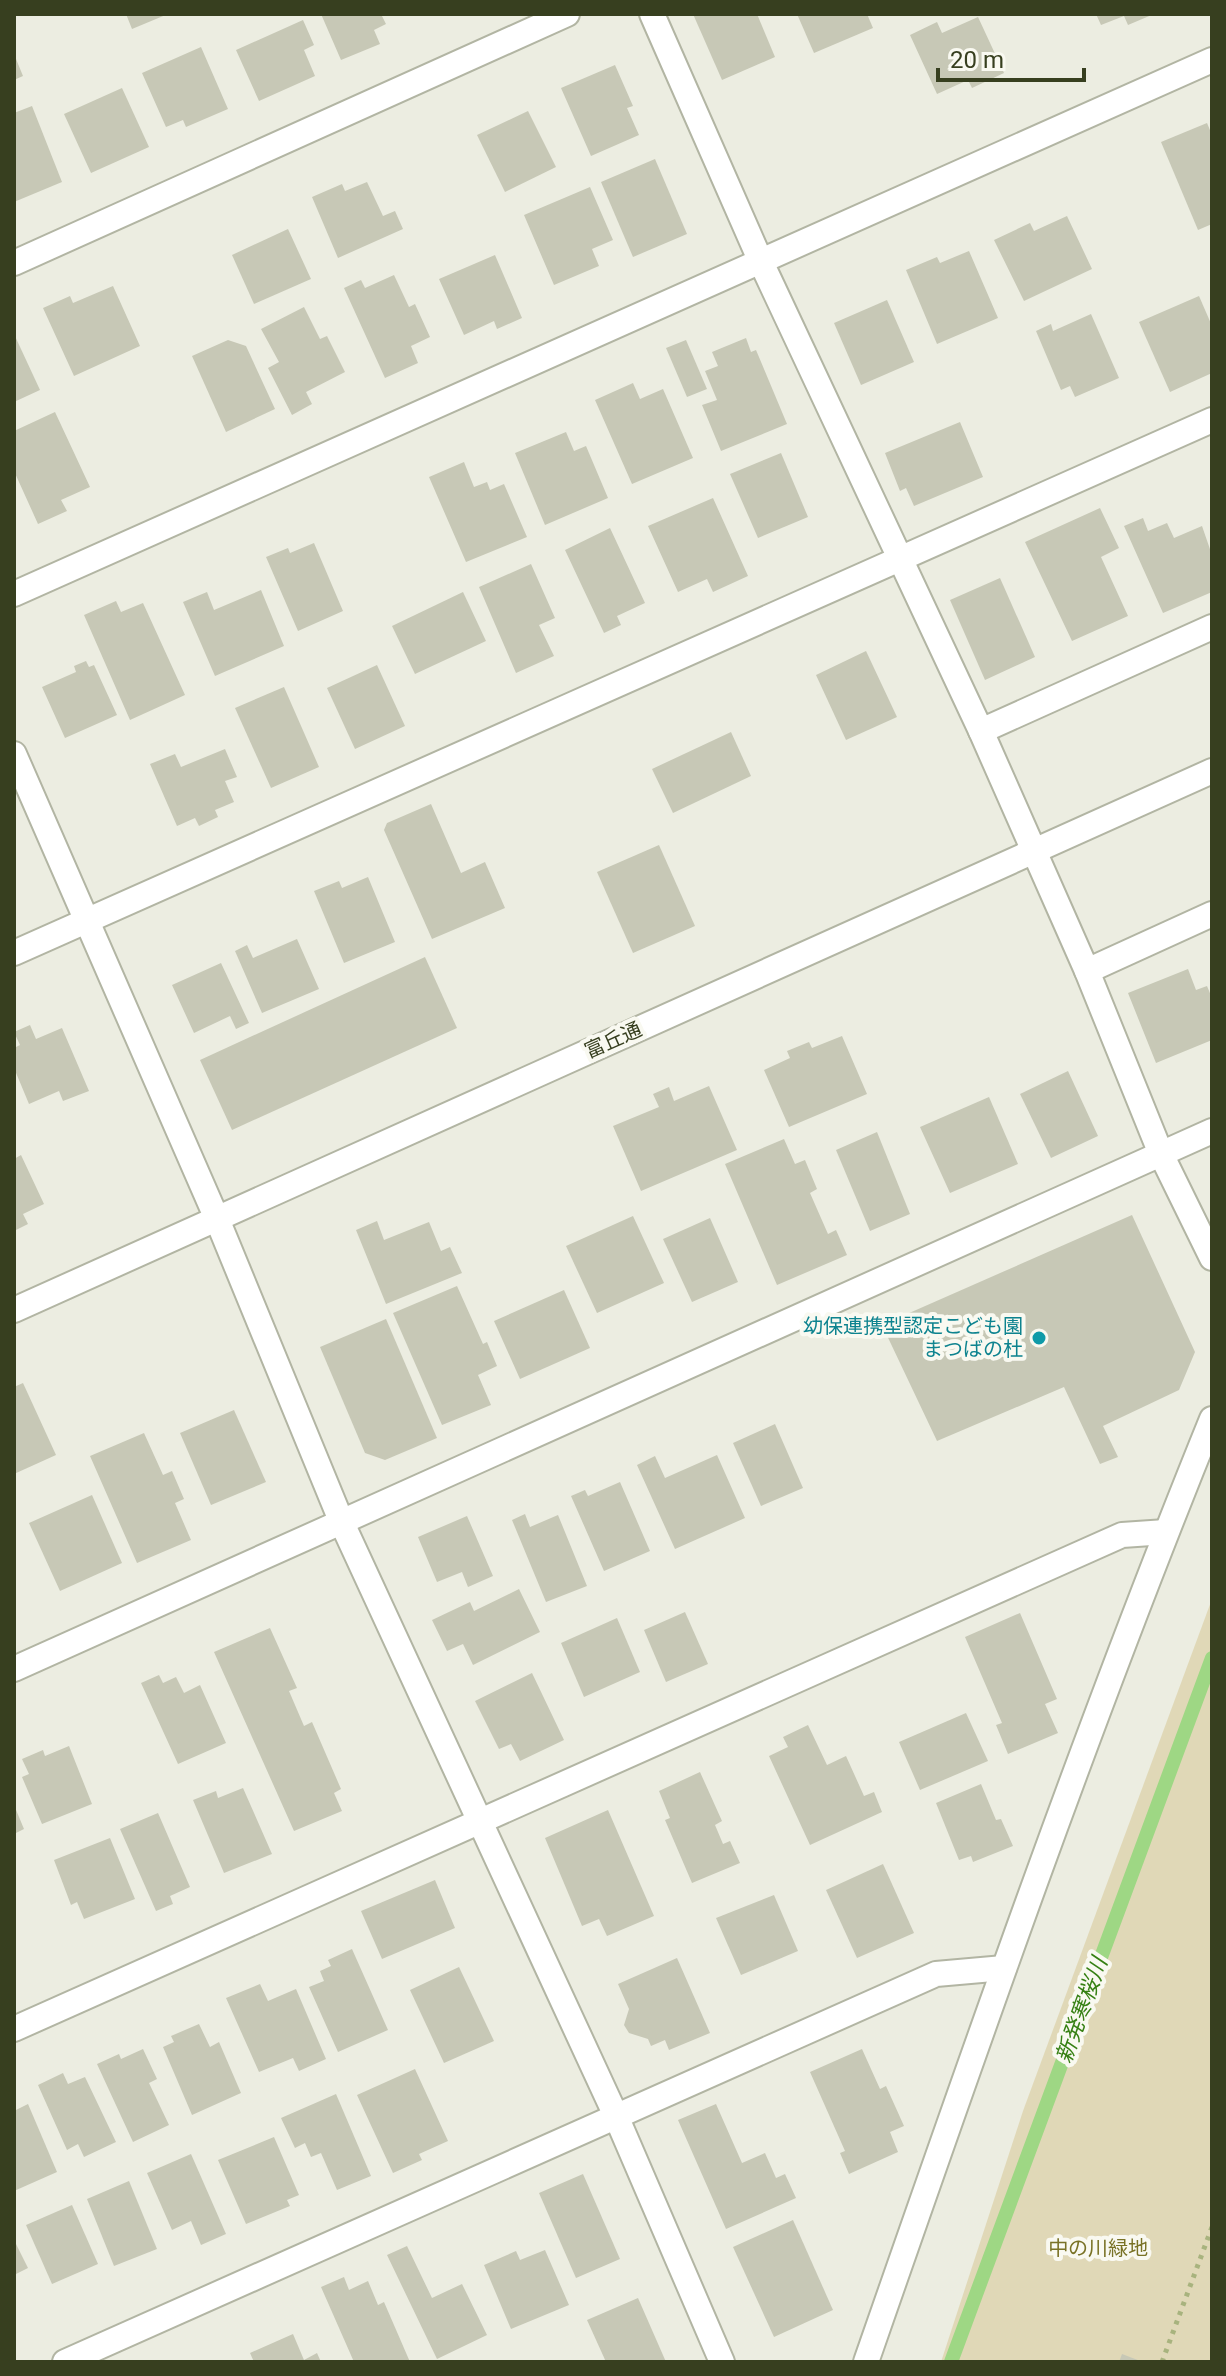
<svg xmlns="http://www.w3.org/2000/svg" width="1226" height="2376" font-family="Roboto,'Noto Sans JP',sans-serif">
<rect width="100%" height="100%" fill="#ecede1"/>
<polygon fill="#e0d8b7" points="1212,1599 1212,2362 941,2362 1023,2111"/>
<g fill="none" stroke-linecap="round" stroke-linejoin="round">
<polyline stroke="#9ed784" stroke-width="14" points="951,2362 1212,1658"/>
</g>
<g fill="#c7c8b6">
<polygon points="126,14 168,14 132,29"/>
<polygon points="321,14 381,14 386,24 374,30 380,44 341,60"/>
<polygon points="693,14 757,14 775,57 722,80"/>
<polygon points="797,14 867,14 873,28 814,53"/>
<polygon points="1096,14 1154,14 1128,25 1124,16 1101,25"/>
<polygon points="978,17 1004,73 972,88 968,80 937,94 910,35 937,22 942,33"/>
<polygon points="303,20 314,45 304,50 315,76 259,101 236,50"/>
<polygon points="201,47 228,109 186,127 183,120 166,127 142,73"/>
<polygon points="14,54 23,76 14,80"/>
<polygon points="615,65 633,106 627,108 639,135 591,156 561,88"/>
<polygon points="122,88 149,147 91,173 64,114"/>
<polygon points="32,106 62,182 14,202 14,113"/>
<polygon points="528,111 556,167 505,192 477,135"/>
<polygon points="1207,123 1212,135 1212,224 1198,230 1161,142"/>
<polygon points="655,159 687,234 633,257 601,182"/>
<polygon points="367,182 383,216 395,211 403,229 338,258 312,197 342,184 345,191"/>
<polygon points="590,187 613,240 592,249 599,266 554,285 524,215"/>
<polygon points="1067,216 1092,269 1024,301 994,240 1030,223 1034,231"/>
<polygon points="288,229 311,279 254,304 232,255"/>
<polygon points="969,251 998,318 937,344 906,270 937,257 940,263"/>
<polygon points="495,255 522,318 497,329 494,321 464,335 439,279"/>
<polygon points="394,275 409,307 415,304 430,337 411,346 418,363 385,378 344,288 361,280 365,288"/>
<polygon points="113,286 140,346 74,376 43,308 70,296 73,303"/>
<polygon points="1199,296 1212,326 1212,373 1170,392 1139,322"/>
<polygon points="887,300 914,362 861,385 834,323"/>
<polygon points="304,307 320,339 327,336 345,372 306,392 312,404 292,415 268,368 279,362 261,329"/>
<polygon points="1091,314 1119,378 1075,397 1070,386 1061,390 1036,331 1051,324 1053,331"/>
<polygon points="14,334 40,390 14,402"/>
<polygon points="746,338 751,352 756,350 787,424 721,451 702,405 717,400 705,371 718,366 712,352"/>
<polygon points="228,340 246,346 275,409 226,432 192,356"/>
<polygon points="686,340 707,389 687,397 666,348"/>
<polygon points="633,383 640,399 663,389 693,458 632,484 595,400"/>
<polygon points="55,412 90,487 61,500 67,511 38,524 14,471 14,431"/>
<polygon points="960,422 983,477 914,506 906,488 900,491 885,453"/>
<polygon points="566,432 574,451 586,446 608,498 545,525 515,453"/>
<polygon points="781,453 808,517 758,538 730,474"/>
<polygon points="464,462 474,487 487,482 490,490 504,484 527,537 466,562 429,477"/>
<polygon points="713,498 748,576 713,592 707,579 678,592 648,526"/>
<polygon points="1100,508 1119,548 1101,557 1128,616 1072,641 1025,542"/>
<polygon points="1143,518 1148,531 1167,523 1174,538 1202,526 1212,555 1212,592 1163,613 1124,526"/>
<polygon points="610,528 645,603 617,616 621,625 604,633 565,550"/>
<polygon points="314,543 343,611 298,631 266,557 288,548 290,553"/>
<polygon points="531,564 555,618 539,625 554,656 516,673 479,587"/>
<polygon points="1000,578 1035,657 985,680 950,600"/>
<polygon points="261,590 284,646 215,676 183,602 207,592 214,610"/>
<polygon points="463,592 486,641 415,674 392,626"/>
<polygon points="116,601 121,612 143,603 185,695 130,720 84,615"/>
<polygon points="866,651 897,717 846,740 816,675"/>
<polygon points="86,661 89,667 94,665 117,715 65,738 42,687 76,672 74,666"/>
<polygon points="377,665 405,726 355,749 327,688"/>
<polygon points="284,687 319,767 271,788 235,708"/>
<polygon points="731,732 751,776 673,813 652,769"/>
<polygon points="225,749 237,777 225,781 234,802 215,810 218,817 199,826 195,818 177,826 150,764 175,754 181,767"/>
<polygon points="431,804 461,873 485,862 505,908 432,939 384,830 387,823"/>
<polygon points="659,845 695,926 633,953 597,872"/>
<polygon points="368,877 395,942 344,963 314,891 339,881 342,888"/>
<polygon points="297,939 319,989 262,1013 235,951 247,945 253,958"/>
<polygon points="425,957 457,1028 232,1130 200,1060"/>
<polygon points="221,963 249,1023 236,1029 230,1016 194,1033 172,985"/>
<polygon points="1188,969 1196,990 1207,986 1212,998 1212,1040 1156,1063 1128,993"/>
<polygon points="30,1025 36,1039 62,1028 89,1091 63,1101 59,1091 29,1104 14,1068 14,1048 20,1045 14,1032"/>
<polygon points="842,1036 867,1094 789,1127 764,1070 790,1058 787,1051 809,1042 812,1048"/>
<polygon points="1068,1071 1098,1136 1051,1158 1020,1094"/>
<polygon points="709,1086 737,1150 641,1191 613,1126 659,1107 653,1094 669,1087 674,1101"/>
<polygon points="989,1097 1018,1164 950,1193 920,1127"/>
<polygon points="877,1132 910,1214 870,1231 836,1150"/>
<polygon points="784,1139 795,1164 805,1160 817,1189 810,1193 828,1234 836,1230 847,1255 777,1285 725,1164"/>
<polygon points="21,1155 44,1204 23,1214 28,1224 14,1231 14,1159"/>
<polygon points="1132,1215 1195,1352 1179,1390 1103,1426 1118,1457 1100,1464 1064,1387 937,1441 882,1325"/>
<polygon points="633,1216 664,1283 597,1313 566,1246"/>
<polygon points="710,1218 738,1282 692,1302 663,1239"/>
<polygon points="377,1221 384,1240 429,1222 441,1251 450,1247 462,1273 386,1304 356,1230"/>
<polygon points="457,1286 483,1344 487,1342 497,1366 478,1375 491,1405 442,1425 393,1313"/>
<polygon points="564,1290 590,1348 520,1379 494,1321"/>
<polygon points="386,1319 437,1438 385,1460 365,1453 320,1347"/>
<polygon points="23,1383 56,1455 14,1474 14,1387"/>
<polygon points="234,1410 266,1482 211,1505 180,1433"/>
<polygon points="775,1424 803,1488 761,1506 733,1443"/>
<polygon points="144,1433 163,1475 172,1471 184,1499 175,1503 191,1540 137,1563 90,1456"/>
<polygon points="717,1455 745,1518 675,1549 637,1465 655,1456 665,1478"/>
<polygon points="620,1482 650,1551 604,1571 571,1496 585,1490 588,1496"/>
<polygon points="92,1495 122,1563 60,1591 29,1523"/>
<polygon points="525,1514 530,1527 558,1515 587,1586 546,1602 512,1520"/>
<polygon points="467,1516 493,1576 468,1587 462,1572 437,1582 418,1537"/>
<polygon points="519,1589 540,1632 473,1665 463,1644 447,1651 432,1620 470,1602 474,1611"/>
<polygon points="685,1612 708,1664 666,1682 644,1630"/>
<polygon points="1020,1613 1057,1699 1045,1704 1058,1733 1008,1754 996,1725 1002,1723 965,1637"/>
<polygon points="617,1618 640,1672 584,1697 561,1643"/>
<polygon points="270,1628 297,1688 289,1691 304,1726 312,1722 341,1789 334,1793 342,1811 294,1831 214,1652"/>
<polygon points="532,1673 564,1740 520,1761 511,1744 499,1749 475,1701"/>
<polygon points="159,1675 163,1683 176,1677 184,1693 200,1685 226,1743 178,1764 141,1683"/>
<polygon points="966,1713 988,1761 920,1790 899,1742"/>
<polygon points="808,1725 827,1765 846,1756 864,1796 874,1792 882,1812 810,1845 769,1756 788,1747 783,1737"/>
<polygon points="69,1746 92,1804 42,1824 22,1777 29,1774 22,1759 43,1750 45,1756"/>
<polygon points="700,1772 722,1821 715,1825 723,1844 730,1841 740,1863 692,1883 665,1820 670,1818 659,1791"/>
<polygon points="981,1784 996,1820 1001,1819 1013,1846 973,1862 971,1856 959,1860 936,1803"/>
<polygon points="243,1788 272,1854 224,1873 193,1800 216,1791 218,1798"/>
<polygon points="14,1805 24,1829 14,1834"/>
<polygon points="608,1810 654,1916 607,1936 599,1919 582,1926 545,1838"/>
<polygon points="158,1813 190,1887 170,1896 173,1904 156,1911 120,1829"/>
<polygon points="110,1838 135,1899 84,1919 77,1902 71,1905 54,1860"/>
<polygon points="883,1864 914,1933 857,1958 826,1890"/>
<polygon points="435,1880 455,1928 382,1959 361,1911"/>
<polygon points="774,1895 798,1951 741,1975 716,1918"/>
<polygon points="352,1949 388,2030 338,2052 309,1987 324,1981 320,1971 331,1966 328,1960"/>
<polygon points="677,1958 710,2033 669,2050 665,2040 651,2046 648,2039 629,2033 624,2025 629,2009 618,1984"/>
<polygon points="459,1967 494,2041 444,2063 410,1990"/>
<polygon points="260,1984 268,2001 296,1989 326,2059 299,2071 293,2058 259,2072 226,1998"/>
<polygon points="199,2024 210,2047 219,2042 241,2093 192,2115 163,2047 174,2042 171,2036"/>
<polygon points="143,2049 157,2079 149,2083 169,2125 133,2142 97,2064 119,2054 121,2059"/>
<polygon points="862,2049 880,2089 886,2086 904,2126 890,2132 898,2152 849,2174 840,2153 845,2151 810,2072"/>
<polygon points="415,2069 448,2141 419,2154 422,2160 393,2173 357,2095"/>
<polygon points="63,2073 68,2084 85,2077 116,2142 84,2157 78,2144 67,2150 38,2085"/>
<polygon points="336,2094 371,2176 337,2190 321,2153 311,2157 305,2143 295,2148 281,2118"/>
<polygon points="28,2104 57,2172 14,2191 14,2111"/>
<polygon points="716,2104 742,2163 765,2153 776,2178 785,2174 796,2198 726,2229 678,2120"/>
<polygon points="274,2137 299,2195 287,2200 290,2206 246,2224 218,2160"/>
<polygon points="191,2154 226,2234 201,2245 191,2221 172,2230 147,2173"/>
<polygon points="583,2174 620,2259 576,2278 539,2193"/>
<polygon points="129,2181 157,2249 114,2266 87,2199"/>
<polygon points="72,2205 98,2264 52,2284 26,2225"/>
<polygon points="793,2220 833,2310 774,2337 733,2247"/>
<polygon points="14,2240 28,2268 14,2275"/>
<polygon points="407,2246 432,2298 462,2284 487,2335 437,2359 387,2255"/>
<polygon points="545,2250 569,2305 511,2329 484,2265 516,2251 520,2260"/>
<polygon points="344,2277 349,2290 368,2281 378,2305 384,2302 410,2362 354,2362 321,2287"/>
<polygon points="638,2298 666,2362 606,2362 587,2320"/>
<polygon points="293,2334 304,2360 317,2353 321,2362 254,2362 250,2353"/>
<polygon points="1122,2354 1143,2362 1119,2362"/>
</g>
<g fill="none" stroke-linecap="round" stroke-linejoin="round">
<g stroke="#b2b5a3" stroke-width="28">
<g id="minor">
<polyline points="652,14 761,262 981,731 1087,971 1161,1154 1212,1258"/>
<polyline points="14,263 567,14"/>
<polyline points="14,594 1212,60"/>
<polyline points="981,731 1212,627"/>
<polyline points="14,754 217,1219 342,1523 616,2116 722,2362"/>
<polyline points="14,953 1212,420"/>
<polyline points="1087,971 1212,914"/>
<polyline points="14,1310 1212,771"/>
<polyline points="14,1669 1212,1131"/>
<polyline points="14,2029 1122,1535 1166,1532"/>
<polyline points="65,2362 936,1974 1004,1968"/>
<path d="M866,2362C976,2046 1086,1729 1212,1419"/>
</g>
</g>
<polyline stroke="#a8b37e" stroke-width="5" stroke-dasharray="4 6" stroke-linecap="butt" points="1162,2362 1212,2227"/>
<use href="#minor" stroke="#fff" stroke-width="24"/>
</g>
<circle fill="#0f9aa8" stroke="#f9f9f1" stroke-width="3" cx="1039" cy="1338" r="8"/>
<g text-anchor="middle" stroke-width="8" stroke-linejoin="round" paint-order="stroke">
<g font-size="20" fill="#373f1f" stroke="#f9f9f1">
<text transform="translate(613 1040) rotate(-24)" y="7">富丘通</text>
</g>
<g font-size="20" fill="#0d838f" stroke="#f9f9f1" text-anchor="end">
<text x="1023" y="1333">幼保連携型認定こども園<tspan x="1023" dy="23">まつばの杜</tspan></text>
</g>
<g font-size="20" fill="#797226" stroke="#f9f9f1">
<text x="1098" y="2255">中の川緑地</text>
</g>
<g font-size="22" font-style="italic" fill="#368014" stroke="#f9f9f1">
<text transform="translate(1081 2010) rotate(-70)" y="8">新発寒桜川</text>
</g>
</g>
<rect width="1226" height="2376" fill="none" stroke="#373f1f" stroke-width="32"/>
<path d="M938 68v12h146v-12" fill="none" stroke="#373f1f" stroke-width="4"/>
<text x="950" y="68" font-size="24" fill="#373f1f" stroke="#f9f9f1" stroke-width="6" paint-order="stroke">20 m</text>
</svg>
